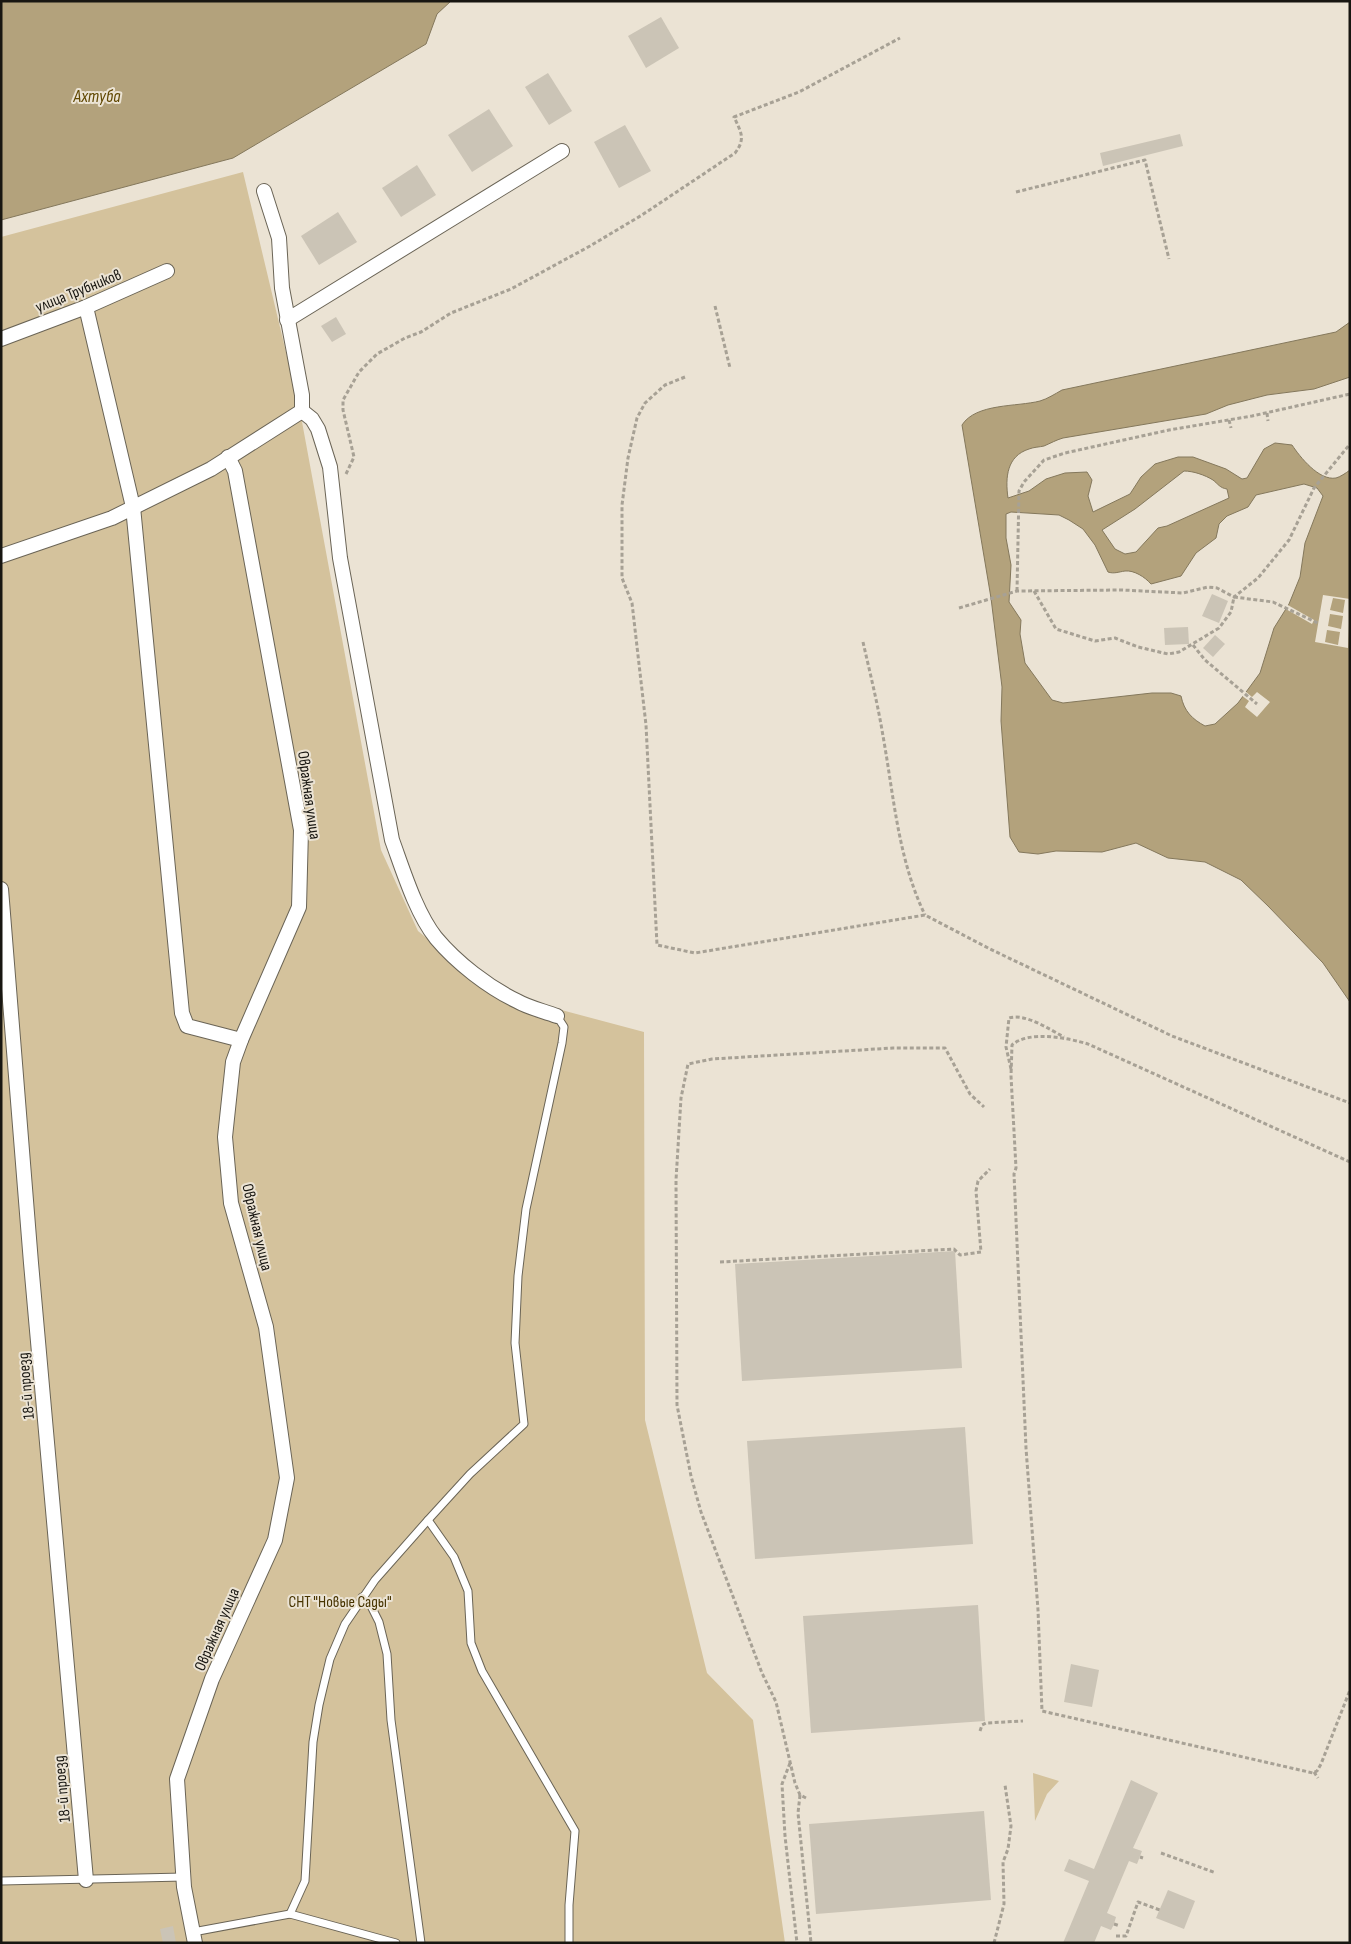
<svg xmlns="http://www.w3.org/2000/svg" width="1351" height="1944" font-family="'Sofia Sans Condensed',sans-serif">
<rect width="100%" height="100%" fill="#ebe3d4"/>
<g fill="#d4c29c">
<polygon points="243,172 300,411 381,850 418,931 490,991 644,1032 645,1420 707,1673 753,1720 785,1943 1,1943 1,237"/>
<polygon points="1033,1773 1059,1781 1047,1794 1035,1821"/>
</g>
<g fill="#b3a27c" stroke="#84785c" fill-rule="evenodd">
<polygon points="1,1 451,1 437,14 426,44 233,158 1,220"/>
<path d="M1350,322V377L1314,389L1267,395L1228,405L1206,414L1063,438C1056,440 1051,443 1044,446C1040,447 1034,447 1029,449C1007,456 1005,477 1008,498L1029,491L1046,479L1065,473L1087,472L1092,480L1088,496L1093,512L1130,494L1141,477L1155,464L1178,457H1193L1226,469L1242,479L1247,478L1264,449L1275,443L1292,445C1300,457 1319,481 1336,478C1340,477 1346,473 1350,470V1002L1323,963L1268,906L1241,880L1205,862L1168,858L1136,843L1102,852L1056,851L1038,854L1019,852L1010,837L1001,721L1002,687L991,598L962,425C976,403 1017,407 1040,401C1047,399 1055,394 1062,390L1336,332ZM1184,471C1193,471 1205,475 1213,480C1218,484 1220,488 1227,489L1229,498L1167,526L1158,528L1136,552L1125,554L1115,549L1102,530L1135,509ZM1304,484L1317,488L1323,496L1305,543L1300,577L1289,604L1274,628L1260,673L1238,703L1215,724L1205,726C1192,719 1184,711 1181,696L1171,693H1152L1063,703L1052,700L1025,663L1020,634L1021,620L1009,602L1011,565L1006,538V514L1011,512L1059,515L1069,520L1083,529L1095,545L1108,572C1114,574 1118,572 1125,571C1134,570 1145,577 1151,584L1181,576L1196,553L1216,538L1219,524L1227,516L1248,507L1256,495Z"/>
</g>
<g fill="#ebe3d4" fill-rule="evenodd">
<path d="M1323,595L1350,599L1348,648L1315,642ZM1333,598L1345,600L1343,613L1330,610ZM1330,614L1343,616L1341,629L1328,626ZM1327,630L1340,632L1338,645L1325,642Z"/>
<polygon points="1286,604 1314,620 1312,624 1284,608"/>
<polygon points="1245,691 1252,697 1257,692 1270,702 1257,717 1245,707 1249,701 1241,695"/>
</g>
<g fill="#cbc4b6">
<polygon points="661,17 679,48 646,68 628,36"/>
<polygon points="548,73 572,111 549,125 525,87"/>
<polygon points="489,109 513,146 472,172 448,135"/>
<polygon points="625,125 651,171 619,188 594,142"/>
<polygon points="1180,134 1183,146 1103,166 1100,153"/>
<polygon points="417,165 436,195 401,217 382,188"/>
<polygon points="338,212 357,242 319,265 301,236"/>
<polygon points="336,317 346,334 332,342 321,326"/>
<polygon points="1212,594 1228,601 1219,623 1202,616"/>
<polygon points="1188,627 1189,644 1165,645 1164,628"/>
<polygon points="1215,635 1225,644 1213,657 1203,648"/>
<polygon points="955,1251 962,1368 742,1381 735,1264"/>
<polygon points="965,1427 973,1544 755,1559 747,1441"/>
<polygon points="978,1605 985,1721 811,1733 803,1616"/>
<polygon points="1071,1664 1099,1670 1092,1707 1064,1702"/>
<polygon points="1131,1780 1158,1793 1133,1848 1142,1851 1137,1864 1129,1861 1107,1913 1116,1917 1114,1924 1111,1930 1101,1926 1094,1943 1063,1943 1089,1881 1064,1871 1069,1859 1094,1869"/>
<polygon points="984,1811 991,1900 816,1914 809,1824"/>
<polygon points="1168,1890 1195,1901 1184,1929 1156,1918"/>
<polygon points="173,1926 176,1943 163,1943 160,1929"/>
</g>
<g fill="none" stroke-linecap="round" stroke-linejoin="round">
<g stroke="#6a6456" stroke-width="9">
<g id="lane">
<polyline points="428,1520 454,1557 468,1591 471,1643 482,1671 575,1831 569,1905 569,1943"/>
<polyline points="362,1597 370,1604 379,1622 387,1654 391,1720 421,1943"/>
<polyline points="1,1881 184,1877"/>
<polyline points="290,1914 305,1881 313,1742 319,1705 330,1659 345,1624 375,1580 428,1520 470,1474 524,1424 515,1343 518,1276 526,1209 562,1043 564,1027 557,1016"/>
<polyline points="193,1932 290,1914 396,1943"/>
</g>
</g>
<g stroke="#6a6456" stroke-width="16">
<g id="street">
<path d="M264,191L279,238L282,288L302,395V411L312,419L318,429L330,467L340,558L392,840C403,870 416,913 436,938C457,963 488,987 517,1001C529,1008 544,1011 557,1016"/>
<polyline points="86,307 133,507 182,1013 187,1026 241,1040"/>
<polyline points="287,320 562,151"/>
<polyline points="1,339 86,307 167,271"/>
<polyline points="1,556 112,518 211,469 302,411"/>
<polyline points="1,889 31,1263 86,1880"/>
<polyline points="195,1943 184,1887 177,1779 212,1679 275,1540 287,1478 266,1327 231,1203 225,1137 233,1062 241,1040 299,907 301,830 235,471 228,457"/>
</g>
</g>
<g stroke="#a7a195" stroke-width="3" stroke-dasharray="4 2.5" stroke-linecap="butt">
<polyline points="1016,192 1145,160 1169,259"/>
<polyline points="715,306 730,368"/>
<polyline points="685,377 665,385 645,403 637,418 628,458 622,505 622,578 632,603 646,725 657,945 695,953 925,915 990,949 1172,1036 1350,1103"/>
<polyline points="1267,413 1268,421"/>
<polyline points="1229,420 1231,428"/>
<path d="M346,474L354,457L343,410V400L359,372L377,354L405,338L421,332L451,313L511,289L590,246L642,215L735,153C746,139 741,132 734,117L799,92L900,38"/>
<polyline points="1017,591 1019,491 1024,482 1044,460 1065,453 1169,430 1252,416 1350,394"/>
<polyline points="1034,591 1056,629 1095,641 1115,638 1138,647 1168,654 1179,652 1219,628 1231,612 1234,597 1273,602 1318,623"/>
<polyline points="959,608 1017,591 1122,590 1183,593 1208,587 1217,588 1234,597 1258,578 1289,540 1314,488 1350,444"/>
<path d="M863,642C870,673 878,705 883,736C894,797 898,859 925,915"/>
<polyline points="1193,645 1205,660 1257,704"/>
<path d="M1011,1069L1006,1047L1009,1018C1025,1013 1049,1029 1064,1037"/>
<path d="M1350,1162L1088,1044C1068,1038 1029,1030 1012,1045L1011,1076L1016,1168L1014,1174L1026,1448L1038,1610L1042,1711L1313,1773L1317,1771L1321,1764L1350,1690"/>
<polyline points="720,1262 954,1249 960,1255 981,1252 976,1191 978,1181 990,1169"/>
<polyline points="980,1731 982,1725 986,1723 1023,1721"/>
<polyline points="790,1763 782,1784 785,1836 797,1943"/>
<polyline points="1314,1772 1318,1778"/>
<polyline points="800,1795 798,1813 811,1943"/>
<polyline points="806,1798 800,1795 795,1783 776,1702 762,1673 701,1512 691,1476 677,1405 676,1180 681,1098 688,1064 712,1059 893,1048 945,1048 970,1094 984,1107"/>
<polyline points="1161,1853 1216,1873"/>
<polyline points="1140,1857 1143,1858"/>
<polyline points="1114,1924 1120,1926"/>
<polyline points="1116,1936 1126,1936 1138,1902 1160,1910"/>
<polyline points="994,1943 1004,1904 1003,1862 1008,1849 1011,1826 1005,1785"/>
</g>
<use href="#lane" stroke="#fff" stroke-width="7"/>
<use href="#street" stroke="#fff" stroke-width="14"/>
</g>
<g text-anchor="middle" stroke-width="4" stroke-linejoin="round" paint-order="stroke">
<g font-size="16" fill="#181611" stroke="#ebe3d4">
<text transform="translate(78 290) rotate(-22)" y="6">улица Трубников</text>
<text transform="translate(310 795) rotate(82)" y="6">Овражная улица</text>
<text transform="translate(258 1227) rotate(77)" y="6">Овражная улица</text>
<text transform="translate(25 1386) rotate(-95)" y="6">18-й проезд</text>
<text transform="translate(216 1629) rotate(-66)" y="6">Овражная улица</text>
<text transform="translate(61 1789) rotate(-95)" y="6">18-й проезд</text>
</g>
<g font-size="16" fill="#473400" stroke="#ebe3d4">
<text x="340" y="1607">СНТ "Новые Сады"</text>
</g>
<g font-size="18" font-style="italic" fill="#604700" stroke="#ebe3d4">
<text x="97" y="102">Ахтуба</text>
</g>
</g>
<rect width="1351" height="1944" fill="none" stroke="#181611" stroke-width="5"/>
</svg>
